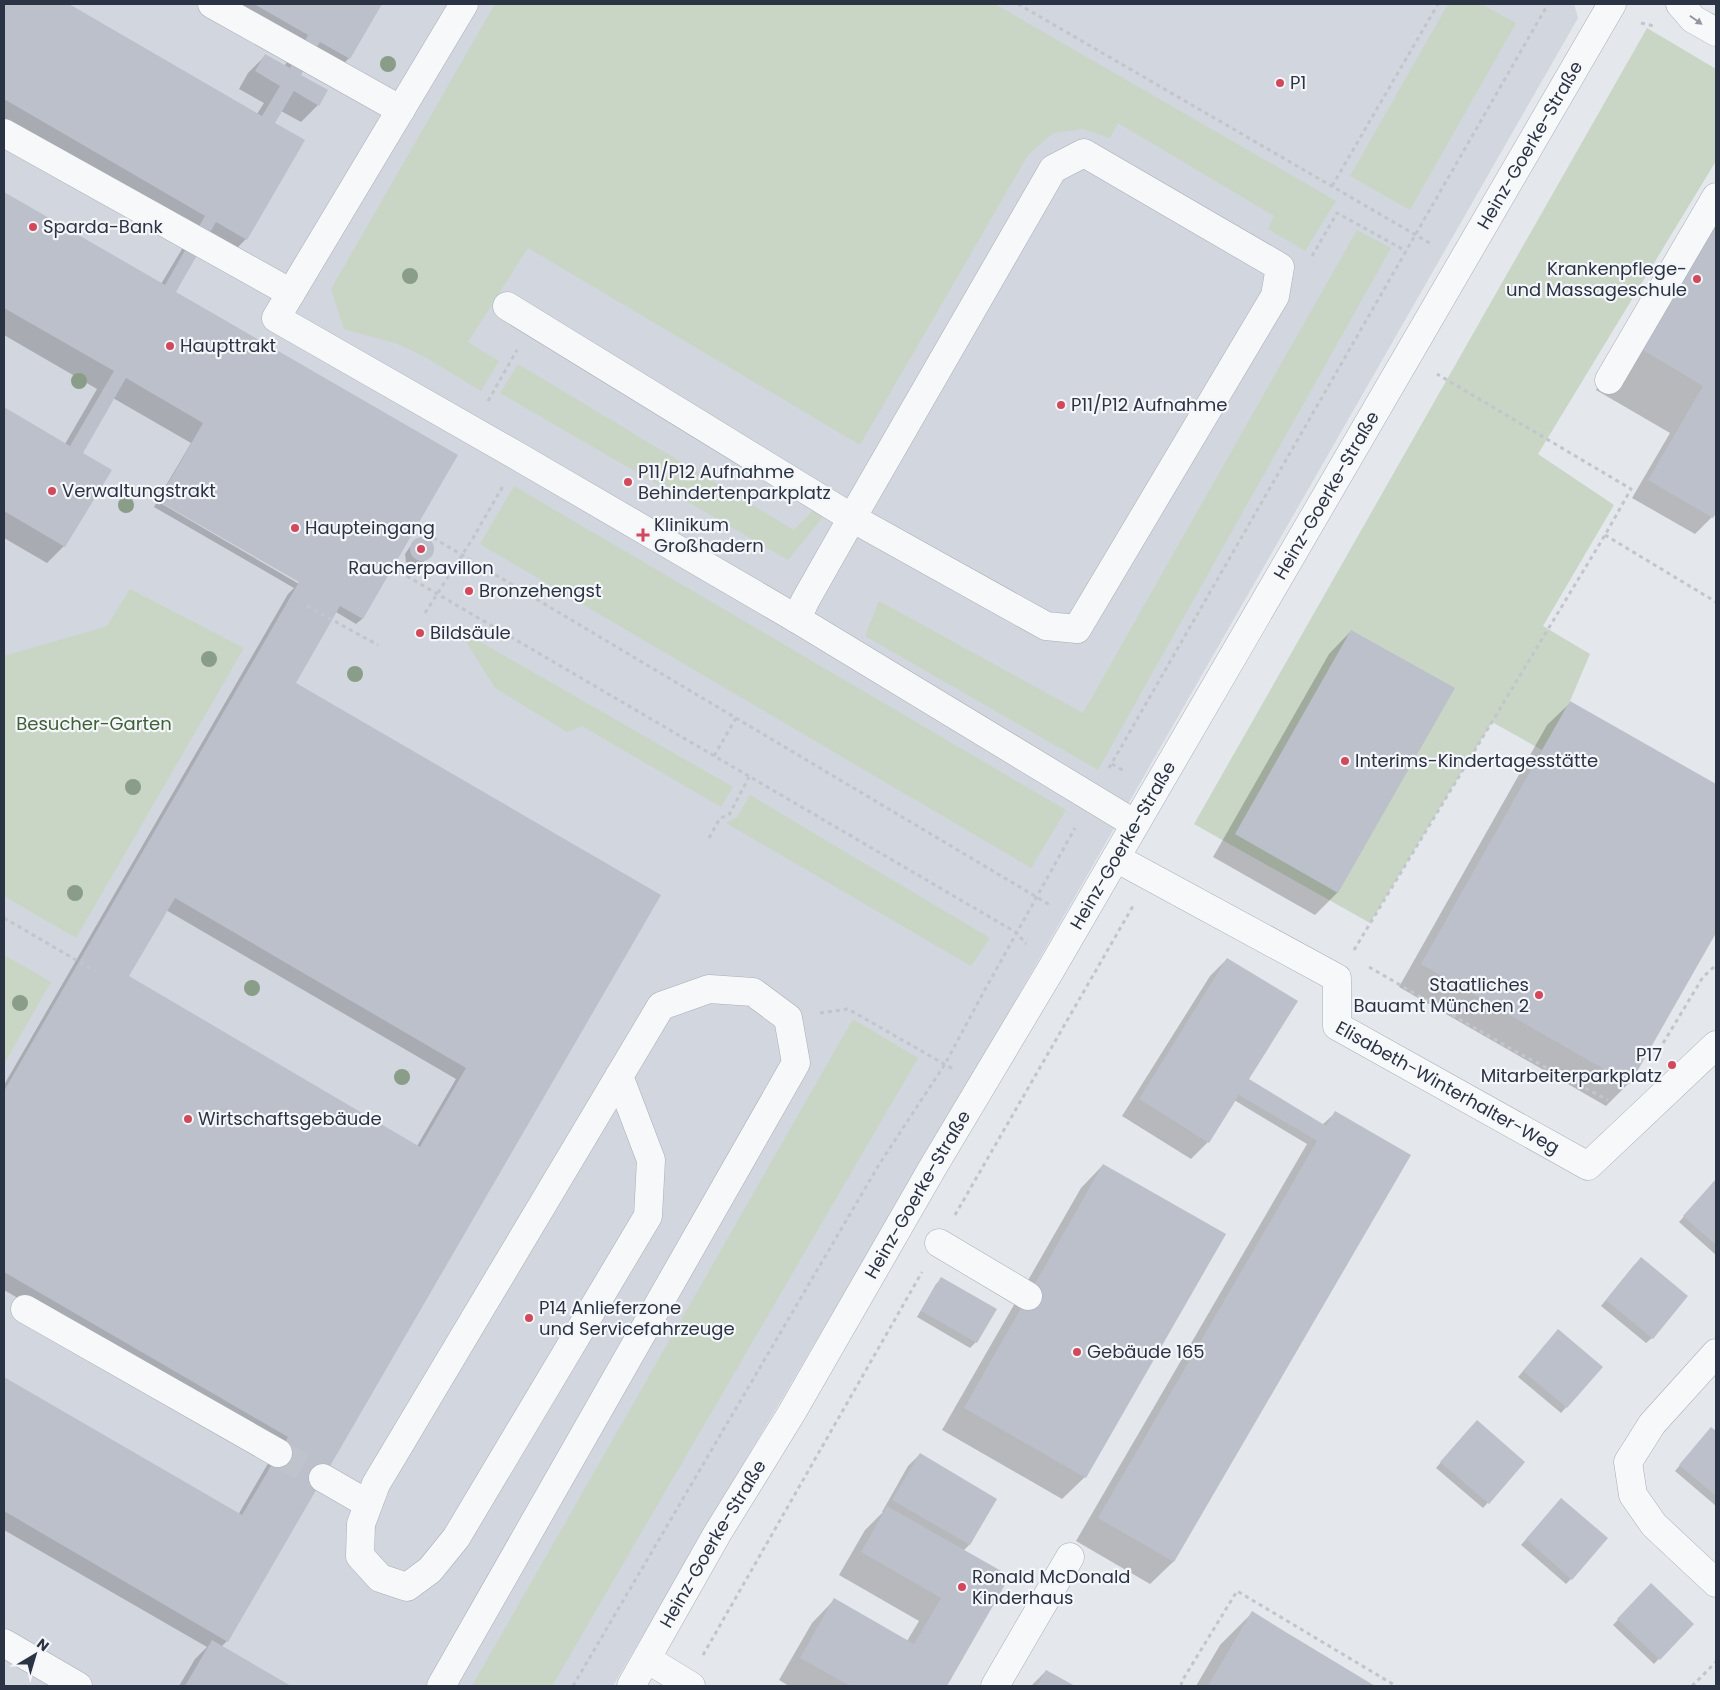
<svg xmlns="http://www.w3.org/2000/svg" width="1720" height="1690" font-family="Poppins,sans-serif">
<rect width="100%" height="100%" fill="#e4e7ec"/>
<polygon fill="#d2d6de" points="4,4 1574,4 1578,18 986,1052 613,1686 4,1686"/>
<g fill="#c9d6c5">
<polygon points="495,4 995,4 1336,201 1305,251 1268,229 1274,216 1118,123 1110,138 1083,129 1053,133 1028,155 860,445 528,248 468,342 499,361 481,391 425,357 398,344 344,329 331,289"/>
<polygon points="1448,4 1481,4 1516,23 1410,210 1350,176"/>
<polygon points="1647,28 1716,69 1716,161 1538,454 1614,505 1543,626 1590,654 1570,701 1542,750 1492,722 1370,923 1194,824"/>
<polygon points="1357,230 1391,248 1098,770 865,636 879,601 1083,713"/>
<polygon points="518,364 794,530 817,506 827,512 788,560 500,393"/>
<polygon points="514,486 1066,810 1031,868 480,544"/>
<polygon points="130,589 244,648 76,938 4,896 4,656 107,626"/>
<polygon points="458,629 733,787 721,807 582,726 567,732 495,688"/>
<polygon points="750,795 990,938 971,966 726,823 737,817"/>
<polygon points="4,955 51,982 4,1064"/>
<polygon points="853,1019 918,1058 552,1686 472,1686"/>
</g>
<g fill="#0003" fill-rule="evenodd">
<path d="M4,4H66L257,114L264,103L239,89L248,73L265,56L284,67L292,53L207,4H381L349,58L332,76L307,62L299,75L318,105L301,122L281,111L273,124L246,239L229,256L204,241L175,292L456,455L362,619L356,624L336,612L294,683L659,895L227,1641L221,1647L289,1686H179L195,1659L207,1647L4,1530V1379L238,1515L277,1448L4,1290V1085L288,594L294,588L154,507L157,501L299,584L300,582L158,499L191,443L113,398L81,454L64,546L47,563L4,538V408L65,444L97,389L4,335V193L161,284L191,234L4,126ZM166,910L456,1079L417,1146L127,977Z"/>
<polygon points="1716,197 1716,510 1712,517 1695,534 1632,498 1670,433 1596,390 1694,219"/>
<polygon points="423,538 430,543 432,551 422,564 414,566 406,562 405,554 414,541"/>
<polygon points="1351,631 1453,689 1337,893 1315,915 1213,857 1329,654"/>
<polygon points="1570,703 1716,785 1716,930 1629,1083 1606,1106 1399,987 1547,725"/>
<polygon points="1227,959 1245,1084 1322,1125 1335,1113 1409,1156 1173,1562 1150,1584 1076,1541 1307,1144 1234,1100 1208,1142 1191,1159 1122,1116 1210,976"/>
<polygon points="1103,1165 1085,1477 1062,1499 942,1430 1081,1188"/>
<polygon points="1716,1181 1716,1255 1679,1222"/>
<polygon points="1635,1264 1652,1338 1646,1343 1601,1306"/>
<polygon points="942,1279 976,1342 970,1348 917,1317 936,1284"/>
<polygon points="1553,1336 1601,1368 1561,1413 1518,1377"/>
<polygon points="1471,1427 1524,1462 1483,1508 1436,1468"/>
<polygon points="1711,1429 1716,1433 1716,1506 1675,1471"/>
<polygon points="920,1454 996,1499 969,1545 963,1551 1008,1576 946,1686 789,1686 779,1680 812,1623 834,1600 907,1641 919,1621 839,1575 865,1530 883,1512 882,1512 908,1466"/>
<polygon points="1556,1505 1571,1579 1566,1584 1521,1545"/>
<polygon points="1651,1585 1692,1624 1654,1664 1613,1625"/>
<polygon points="1252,1613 1372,1686 1196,1686 1220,1645"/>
<polygon points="1046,1671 1073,1686 1031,1686"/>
</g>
<g fill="#bbc0ca" fill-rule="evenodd">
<path d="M4,4H69L262,116L280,86L255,71L265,54L290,68L308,35L254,4H382L350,59L320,42L301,75L328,90L319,106L294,91L275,123L305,140L247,240L216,222L176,292L458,455L363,619L340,606L296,683L661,895L228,1642L4,1511V1377L242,1515L288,1437L4,1272V1091L299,582L158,501L203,423L126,378L83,453L112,470L65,547L4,511V407L70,446L114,371L4,308V192L165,285L205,216L4,99ZM175,898L466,1068L420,1147L129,976Z"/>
<polygon points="1716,210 1716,513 1713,518 1648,480 1703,386 1638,347"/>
<circle cx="422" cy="549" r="12"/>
<polygon points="1351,630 1455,688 1338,893 1235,834"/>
<polygon points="1570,701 1716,784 1716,933 1630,1084 1421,964"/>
<polygon points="1227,958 1298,1001 1249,1079 1326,1126 1335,1111 1411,1155 1174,1562 1098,1518 1317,1141 1239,1095 1209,1143 1139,1099"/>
<polygon points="1103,1164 1226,1234 1086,1478 964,1408"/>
<polygon points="1716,1179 1716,1245 1683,1216"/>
<polygon points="1641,1257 1688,1296 1653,1339 1606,1300"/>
<polygon points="941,1277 997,1309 977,1343 921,1311"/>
<polygon points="1558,1329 1603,1367 1567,1408 1523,1371"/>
<polygon points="1477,1420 1525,1462 1489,1504 1440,1462"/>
<polygon points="1711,1427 1716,1431 1716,1496 1679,1465"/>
<polygon points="920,1453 997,1499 970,1545 892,1500"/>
<polygon points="1561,1498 1608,1538 1572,1580 1526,1539"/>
<polygon points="887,1506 1010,1576 947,1686 850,1686 800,1658 834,1598 914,1644 941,1598 861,1552"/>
<polygon points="1651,1583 1694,1624 1660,1660 1617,1619"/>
<polygon points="1252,1611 1284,1631 1375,1686 1212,1686 1209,1684"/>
<polygon points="212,1640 291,1686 185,1686"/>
<polygon points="1046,1670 1075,1686 1037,1686"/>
</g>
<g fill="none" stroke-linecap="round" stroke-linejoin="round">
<polyline stroke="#bfc3cb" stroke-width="28" stroke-dasharray="28 14" stroke-linecap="butt" points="278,1453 323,1478"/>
<g stroke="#a9aeb7" stroke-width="29">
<g id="minor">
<polyline points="212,4 401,110"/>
<polyline points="464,4 276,318 519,457 797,619 1135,824"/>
<polyline points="1680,4 1693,19 1716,32"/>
<polyline points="4,133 291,293"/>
<polyline points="507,306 852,518 1046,626 1077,629 1275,296 1280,267 1084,153 1053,169 852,518 805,601 797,619"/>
<polyline points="1609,380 1716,197"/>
<path id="s1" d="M1116,858L1337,978V1026L1588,1166L1716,1045"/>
<polyline points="939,1243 1028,1296"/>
<polyline points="25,1309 278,1453"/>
<polyline points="1716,1353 1652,1424 1628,1462 1633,1495 1654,1525 1716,1583"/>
<polyline points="323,1478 368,1504"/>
<polyline points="4,1643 78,1686"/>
<polyline points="647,1659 691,1686"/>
<polyline points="441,1686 796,1063 788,1018 753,992 709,989 661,1006 376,1484 361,1524 360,1556 380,1578 407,1587 430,1570 456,1538 648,1216 651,1160 619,1076"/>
<path id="s2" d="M631,1686L717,1534L791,1414L933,1167L1050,971L1612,4"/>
<polyline points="995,1686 1070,1557"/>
</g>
</g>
<g stroke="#c2c5cb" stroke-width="3" stroke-dasharray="4 4" stroke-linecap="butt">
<polyline points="1018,4 1433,245"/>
<polyline points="1641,23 1654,26"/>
<polyline points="1332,186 1438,4"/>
<polyline points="1312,256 1337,213 1406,251"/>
<polyline points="488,401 517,350"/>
<polyline points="430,531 432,537 1050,905"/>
<polyline points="1605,535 1716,602"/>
<polyline points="393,568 1017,933 1026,944"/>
<polyline points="307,606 378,645"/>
<polyline points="425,613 473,538 503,486"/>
<polyline points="714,756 736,718"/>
<polyline points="1112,764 1126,772"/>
<polyline points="1109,768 1548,4"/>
<polyline points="709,838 720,818 729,815 749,777"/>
<polyline points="4,918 95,971"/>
<polyline points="1354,950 1605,535 1631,489 1437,374"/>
<polyline points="1369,967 1513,1050 1608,1100"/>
<polyline points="820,1013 848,1009 953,1069"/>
<polyline points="1659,1050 1703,977 1716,965"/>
<polyline points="955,1215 1133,906"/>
<polyline points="703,1655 922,1272"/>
<polyline points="573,1686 880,1163 945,1064 982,995 1075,828"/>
<polyline points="1181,1686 1182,1681 1237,1591 1396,1686"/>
<polyline points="1692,1686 1716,1662"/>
</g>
<use href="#minor" stroke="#f7f8fa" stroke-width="28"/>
</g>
<g fill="#899d89">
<circle cx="388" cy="64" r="8"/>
<circle cx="410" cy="276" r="8"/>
<circle cx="79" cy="381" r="8"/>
<circle cx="126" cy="505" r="8"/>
<circle cx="209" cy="659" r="8"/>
<circle cx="355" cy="674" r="8"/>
<circle cx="133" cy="787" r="8"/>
<circle cx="75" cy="893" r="8"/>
<circle cx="252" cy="988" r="8"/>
<circle cx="20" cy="1003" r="8"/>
<circle cx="402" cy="1077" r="8"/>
</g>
<defs><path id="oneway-solid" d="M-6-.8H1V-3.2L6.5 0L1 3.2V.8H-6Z" transform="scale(1.25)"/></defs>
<use fill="#9196a0" href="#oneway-solid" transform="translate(1696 20) rotate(35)"/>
<g fill="#d1495b" stroke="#f4f6f9" stroke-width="2">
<circle cx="1280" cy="83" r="5"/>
<circle cx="33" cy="227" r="5"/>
<circle cx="1697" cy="279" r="5"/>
<circle cx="170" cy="346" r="5"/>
<circle cx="1061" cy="405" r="5"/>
<circle cx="628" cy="482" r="5"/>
<circle cx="52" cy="491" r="5"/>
<circle cx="295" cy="528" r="5"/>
<path d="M640.5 527.5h5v5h5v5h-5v5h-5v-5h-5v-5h5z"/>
<circle cx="421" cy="549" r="5"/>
<circle cx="469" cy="591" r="5"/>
<circle cx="420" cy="633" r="5"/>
<circle cx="1345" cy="761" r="5"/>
<circle cx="1539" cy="995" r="5"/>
<circle cx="1672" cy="1065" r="5"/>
<circle cx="188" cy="1119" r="5"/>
<circle cx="529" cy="1318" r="5"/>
<circle cx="1077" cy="1352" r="5"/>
<circle cx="962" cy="1587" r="5"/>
</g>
<g text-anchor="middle" stroke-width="4.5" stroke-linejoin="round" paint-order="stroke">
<g font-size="18" fill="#2b3445" stroke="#f4f6f9" text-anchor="start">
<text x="1290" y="89">P1</text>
<text x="43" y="233">Sparda-Bank</text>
<text x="1687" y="275" text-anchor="end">Krankenpflege-<tspan x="1687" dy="21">und Massageschule</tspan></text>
<text x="180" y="352">Haupttrakt</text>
<text x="1071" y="411">P11/P12 Aufnahme</text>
<text x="638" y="478">P11/P12 Aufnahme<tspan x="638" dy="21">Behindertenparkplatz</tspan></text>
<text x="62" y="497">Verwaltungstrakt</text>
<text x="654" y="531">Klinikum<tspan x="654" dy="21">Großhadern</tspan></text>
<text x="305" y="534">Haupteingang</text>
<text x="421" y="574" text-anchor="middle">Raucherpavillon</text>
<text x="479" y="597">Bronzehengst</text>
<text x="430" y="639">Bildsäule</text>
<text x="1355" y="767">Interims-Kindertagesstätte</text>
<text x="1529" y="991" text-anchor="end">Staatliches<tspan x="1529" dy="21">Bauamt München 2</tspan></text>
<text x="1662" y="1061" text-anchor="end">P17<tspan x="1662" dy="21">Mitarbeiterparkplatz</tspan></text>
<text x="198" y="1125">Wirtschaftsgebäude</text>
<text x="539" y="1314">P14 Anlieferzone<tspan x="539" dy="21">und Servicefahrzeuge</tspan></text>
<text x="1087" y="1358">Gebäude 165</text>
<text x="972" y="1583">Ronald McDonald<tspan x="972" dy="21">Kinderhaus</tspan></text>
</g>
<g font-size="18" fill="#2b3445" stroke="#f4f6f9">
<text dy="6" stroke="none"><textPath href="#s2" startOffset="1784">Heinz-Goerke-Straße</textPath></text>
<text dy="6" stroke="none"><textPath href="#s2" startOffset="1379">Heinz-Goerke-Straße</textPath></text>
<text dy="6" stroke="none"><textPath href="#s2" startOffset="974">Heinz-Goerke-Straße</textPath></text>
<text dy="6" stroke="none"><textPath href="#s1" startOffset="426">Elisabeth-Winterhalter-Weg</textPath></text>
<text dy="6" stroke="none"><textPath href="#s2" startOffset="569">Heinz-Goerke-Straße</textPath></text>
<text dy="6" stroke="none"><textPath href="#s2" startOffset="164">Heinz-Goerke-Straße</textPath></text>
</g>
<g font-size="18" fill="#3f6138" stroke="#f4f6f9">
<text x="94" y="730">Besucher-Garten</text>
</g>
</g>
<rect width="1720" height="1690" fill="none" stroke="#2b3445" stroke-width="10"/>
<g transform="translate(35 1655) rotate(38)" stroke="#f4f6f9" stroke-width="4" paint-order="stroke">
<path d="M0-4L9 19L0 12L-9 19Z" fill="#2b3445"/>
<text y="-8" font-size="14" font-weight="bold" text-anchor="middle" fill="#2b3445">N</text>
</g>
</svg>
